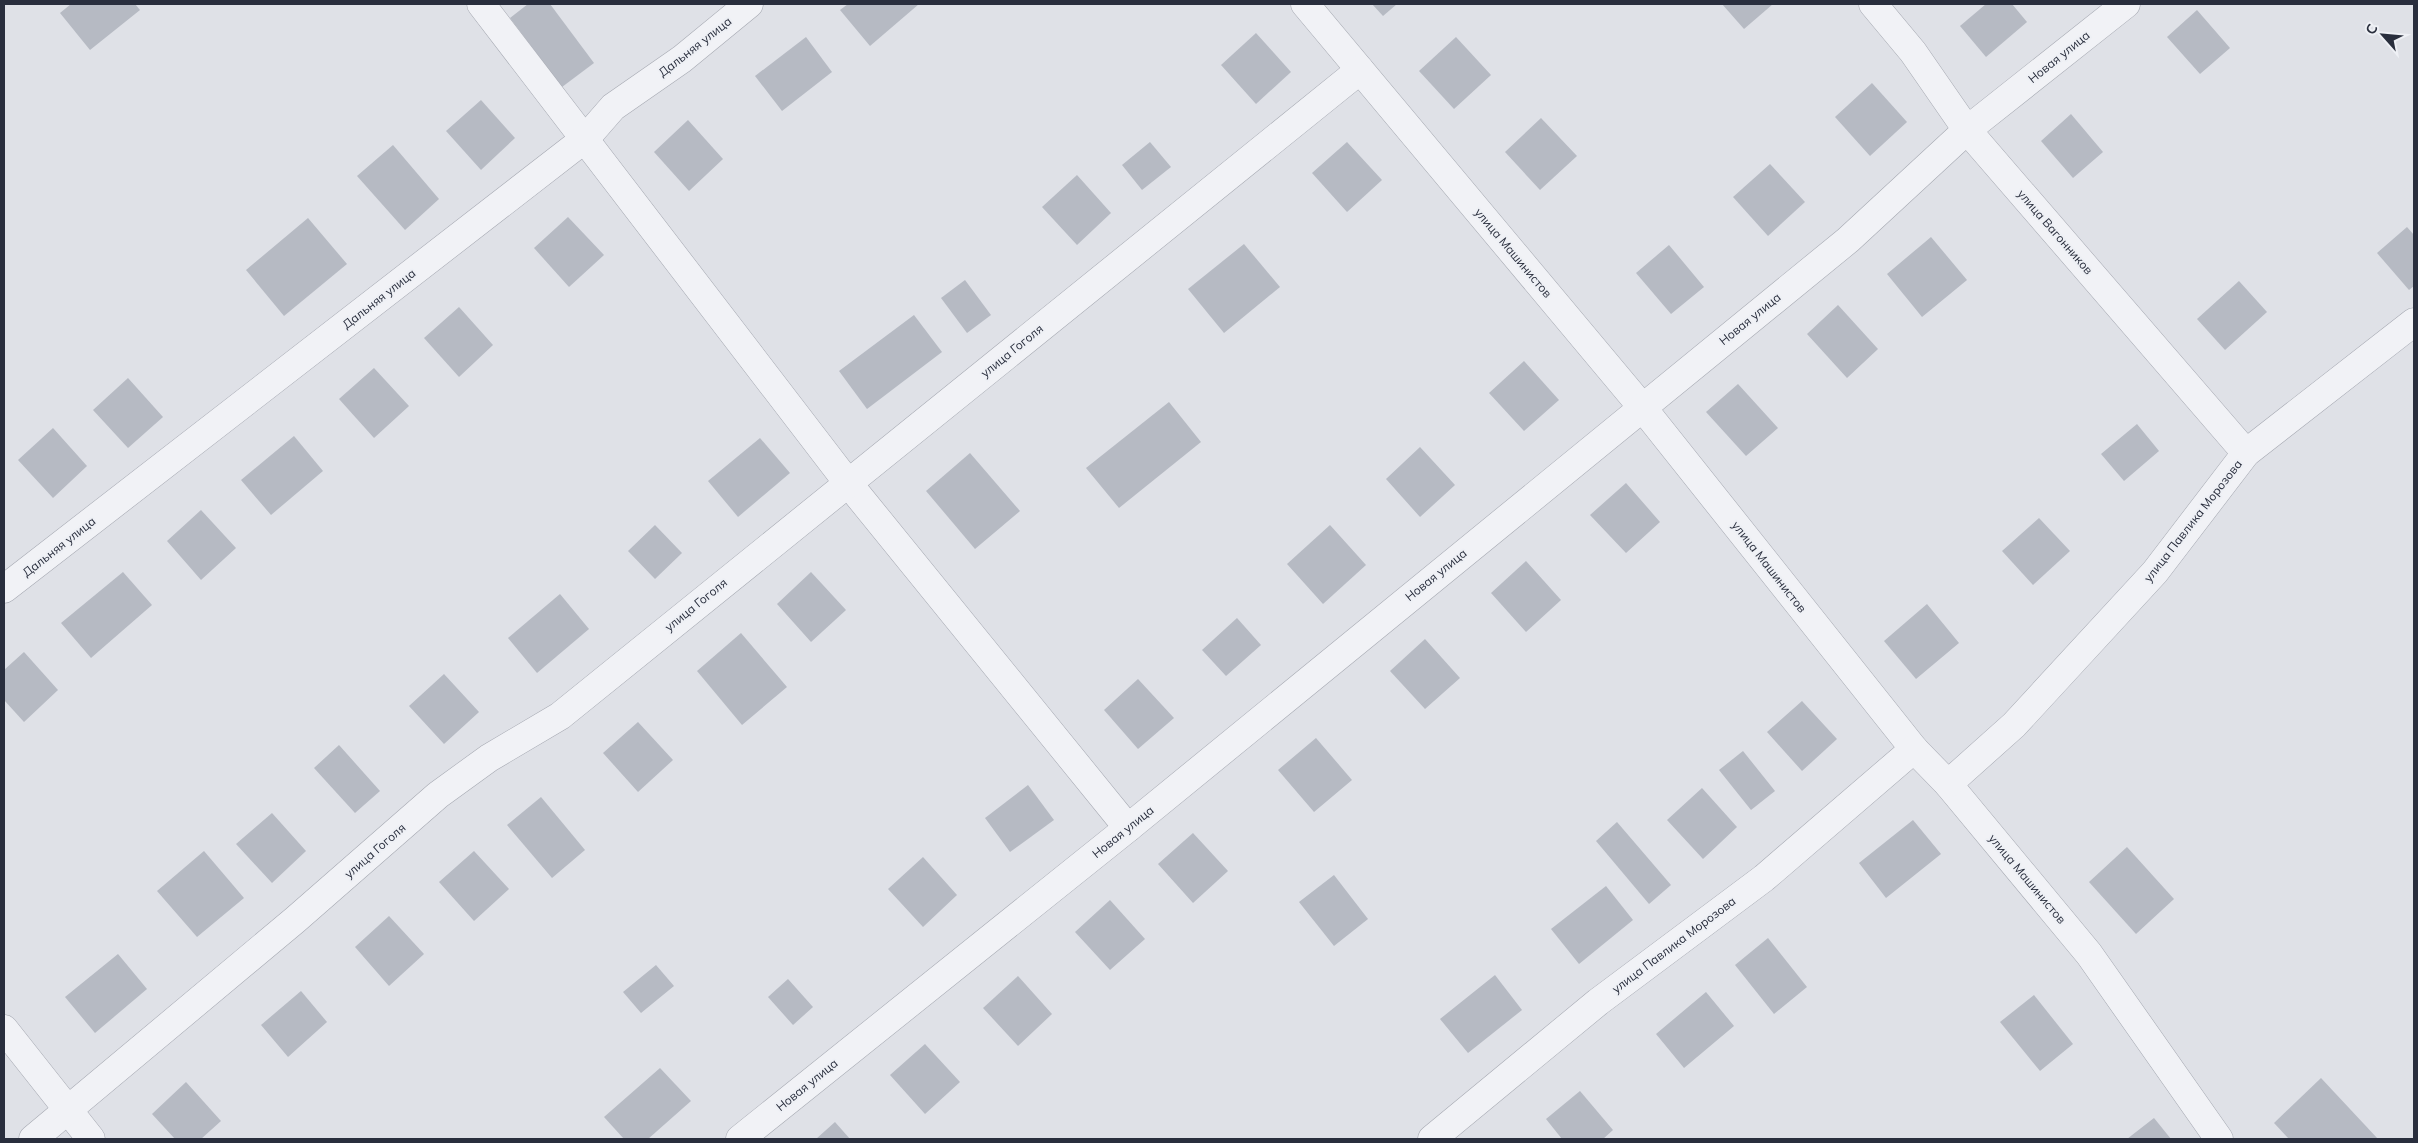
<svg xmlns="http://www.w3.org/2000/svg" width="2418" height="1143" font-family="Mulish,sans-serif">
<rect width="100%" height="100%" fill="#dfe1e7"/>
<g fill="#b6bac3">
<polygon points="71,4 135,4 140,10 90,50 60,13"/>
<polygon points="528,4 550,4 594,63 562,87 510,18"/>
<polygon points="848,4 919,4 870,46 840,10"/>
<polygon points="1372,4 1397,4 1383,16"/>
<polygon points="1722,4 1773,4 1744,29"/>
<polygon points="1986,4 2012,4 2027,22 1986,57 1960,26"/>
<polygon points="2197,10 2230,48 2200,74 2167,37"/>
<polygon points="1256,33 1291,72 1256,104 1221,65"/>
<polygon points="806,37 832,72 782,111 755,76"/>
<polygon points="1456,37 1491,75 1454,109 1419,71"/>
<polygon points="1872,83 1907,122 1870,156 1835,117"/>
<polygon points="481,100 515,138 481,170 446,131"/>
<polygon points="2071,114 2103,152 2073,178 2041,141"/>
<polygon points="1541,118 1577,156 1540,190 1505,152"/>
<polygon points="688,120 723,159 689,191 654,152"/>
<polygon points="1150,142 1171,167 1142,190 1122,165"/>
<polygon points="1347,142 1382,180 1347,212 1312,173"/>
<polygon points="393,145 439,199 405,230 357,176"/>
<polygon points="1770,164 1805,202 1768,236 1733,197"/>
<polygon points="1077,175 1111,213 1077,245 1042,207"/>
<polygon points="568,217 604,255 569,287 534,248"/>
<polygon points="308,218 347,264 284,316 246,270"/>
<polygon points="2407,227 2414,235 2414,286 2409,290 2377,253"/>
<polygon points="1931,237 1967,280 1922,317 1887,274"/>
<polygon points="1244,244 1280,287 1224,333 1188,289"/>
<polygon points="1669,245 1704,287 1671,314 1636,273"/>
<polygon points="965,280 991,315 967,333 941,298"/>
<polygon points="2239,281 2267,312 2225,350 2197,319"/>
<polygon points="1838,305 1878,349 1847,378 1807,334"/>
<polygon points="459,307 493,345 459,377 424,338"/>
<polygon points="914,315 942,352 867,409 839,371"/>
<polygon points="1524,361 1559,400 1524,431 1489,393"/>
<polygon points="374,368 409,406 374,438 339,399"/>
<polygon points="128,378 163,417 128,448 93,410"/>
<polygon points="1738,384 1778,428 1746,456 1706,412"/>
<polygon points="1169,402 1201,442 1119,508 1086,468"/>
<polygon points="2137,424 2159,451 2124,481 2101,454"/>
<polygon points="53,428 87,466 53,498 18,460"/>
<polygon points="294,436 323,471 271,515 241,480"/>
<polygon points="760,438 790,473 738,517 708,481"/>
<polygon points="1420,447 1455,485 1420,517 1386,479"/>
<polygon points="970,453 1020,511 975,549 926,491"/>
<polygon points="1626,483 1660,522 1626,553 1590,515"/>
<polygon points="201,510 236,548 201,580 167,541"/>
<polygon points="2039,518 2070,551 2033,585 2002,551"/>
<polygon points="655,525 682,553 655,579 628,551"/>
<polygon points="1330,525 1366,565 1323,604 1287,564"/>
<polygon points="1526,561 1561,600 1526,632 1491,593"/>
<polygon points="123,572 152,605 91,658 61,623"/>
<polygon points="811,572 846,610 811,642 777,604"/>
<polygon points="560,594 589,629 537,673 508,638"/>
<polygon points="1927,604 1959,643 1916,679 1884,641"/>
<polygon points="1237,618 1261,645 1226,676 1202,650"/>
<polygon points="741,633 787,687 742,725 697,671"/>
<polygon points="1425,639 1460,678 1425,709 1390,671"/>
<polygon points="24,652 58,690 24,722 4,700 4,670"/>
<polygon points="444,674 479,712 444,744 409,706"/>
<polygon points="1138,679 1174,718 1138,749 1104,710"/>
<polygon points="1802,701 1837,739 1802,771 1767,732"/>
<polygon points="638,722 673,760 638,792 603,753"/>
<polygon points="1316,738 1352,780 1314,812 1278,770"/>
<polygon points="339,745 380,791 355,813 314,768"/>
<polygon points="1743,751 1775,791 1751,810 1719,770"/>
<polygon points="1028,785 1054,820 1010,852 985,818"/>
<polygon points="1702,788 1737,827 1703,859 1667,820"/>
<polygon points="541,797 585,850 552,878 507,825"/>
<polygon points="272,813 306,851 272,883 236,844"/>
<polygon points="1913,820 1941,854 1886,898 1859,863"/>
<polygon points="1617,822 1671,885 1649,904 1596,841"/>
<polygon points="1193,833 1228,871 1193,903 1158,864"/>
<polygon points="2127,847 2174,899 2136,934 2089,882"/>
<polygon points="204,851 244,898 197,937 157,891"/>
<polygon points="474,851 509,889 474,921 439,882"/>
<polygon points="923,857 957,895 923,927 888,889"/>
<polygon points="1334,875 1368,919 1334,946 1299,902"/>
<polygon points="1606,886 1633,920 1579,964 1551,929"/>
<polygon points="1110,900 1145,939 1110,970 1075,932"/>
<polygon points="389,916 424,954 389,986 355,947"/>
<polygon points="1768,938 1807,987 1774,1014 1735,965"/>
<polygon points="118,954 147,989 95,1033 65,997"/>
<polygon points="656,965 674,986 641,1013 623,992"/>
<polygon points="1495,975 1522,1010 1468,1053 1440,1019"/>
<polygon points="1018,976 1052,1014 1018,1046 983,1008"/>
<polygon points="788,979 813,1007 793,1025 768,997"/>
<polygon points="301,991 327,1022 288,1057 261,1025"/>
<polygon points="1706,992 1734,1026 1684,1068 1656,1034"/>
<polygon points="2034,995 2073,1044 2040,1071 2000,1022"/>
<polygon points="925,1044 960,1082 925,1114 890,1075"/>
<polygon points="660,1068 691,1101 648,1139 624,1139 604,1117"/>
<polygon points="2321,1078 2378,1139 2289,1139 2274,1123"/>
<polygon points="186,1082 221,1121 201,1139 175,1139 152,1114"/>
<polygon points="1580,1091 1613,1130 1603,1139 1562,1139 1546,1119"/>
<polygon points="2154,1118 2171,1139 2127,1139"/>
<polygon points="835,1122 850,1139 816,1139"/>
</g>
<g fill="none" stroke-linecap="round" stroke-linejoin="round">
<g stroke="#a5a8b1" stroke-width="29">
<g id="minor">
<polyline points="481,4 848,483 1128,828"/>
<polyline points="1305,4 1642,407 1914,749 1948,784 2089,954 2219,1139"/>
<polyline points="1873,4 1913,52 1967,130 2246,453"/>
<polyline points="4,589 586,138 613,107 682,59 749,4"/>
<polyline points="1948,784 2014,725 2155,572 2246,453 2414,322"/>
<polyline points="4,1029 91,1139"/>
<polyline points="33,1139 295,920 438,795 489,758 560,716 1360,70"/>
<polyline points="740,1139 1128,828 1848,240 1967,130 2126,4"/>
<polyline points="1432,1139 1598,1002 1764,878 1914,749"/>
</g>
</g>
<use href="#minor" stroke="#f1f2f6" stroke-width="28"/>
</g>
<g text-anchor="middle" stroke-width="4" stroke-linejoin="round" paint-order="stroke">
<g font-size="12" fill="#292e3d" stroke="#eef0f5">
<text transform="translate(695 47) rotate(-38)" y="4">Дальняя улица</text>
<text transform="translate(2059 57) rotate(-39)" y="4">Новая улица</text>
<text transform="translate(2055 232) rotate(49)" y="4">улица Вагонников</text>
<text transform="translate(1513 253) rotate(50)" y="4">улица Машинистов</text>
<text transform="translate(379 299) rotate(-38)" y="4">Дальняя улица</text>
<text transform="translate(1750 319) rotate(-39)" y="4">Новая улица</text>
<text transform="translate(1012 351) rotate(-39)" y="4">улица Гоголя</text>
<text transform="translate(2193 521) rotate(-52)" y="4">улица Павлика Морозова</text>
<text transform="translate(59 547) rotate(-38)" y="4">Дальняя улица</text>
<text transform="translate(1769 567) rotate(52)" y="4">улица Машинистов</text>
<text transform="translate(1436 575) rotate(-39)" y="4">Новая улица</text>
<text transform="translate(696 605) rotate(-39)" y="4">улица Гоголя</text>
<text transform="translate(1123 832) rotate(-39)" y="4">Новая улица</text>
<text transform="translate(375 851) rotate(-41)" y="4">улица Гоголя</text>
<text transform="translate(2027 879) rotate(50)" y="4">улица Машинистов</text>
<text transform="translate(1674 945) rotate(-37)" y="4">улица Павлика Морозова</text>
<text transform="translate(807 1085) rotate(-39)" y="4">Новая улица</text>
</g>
</g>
<rect width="2418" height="1143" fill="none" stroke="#292e3d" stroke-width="10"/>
<g transform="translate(2383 35) rotate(297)" stroke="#eef0f5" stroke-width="4" paint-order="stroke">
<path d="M0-4L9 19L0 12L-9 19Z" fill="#292e3d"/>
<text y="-8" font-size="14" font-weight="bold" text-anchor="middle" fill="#292e3d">С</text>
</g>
</svg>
